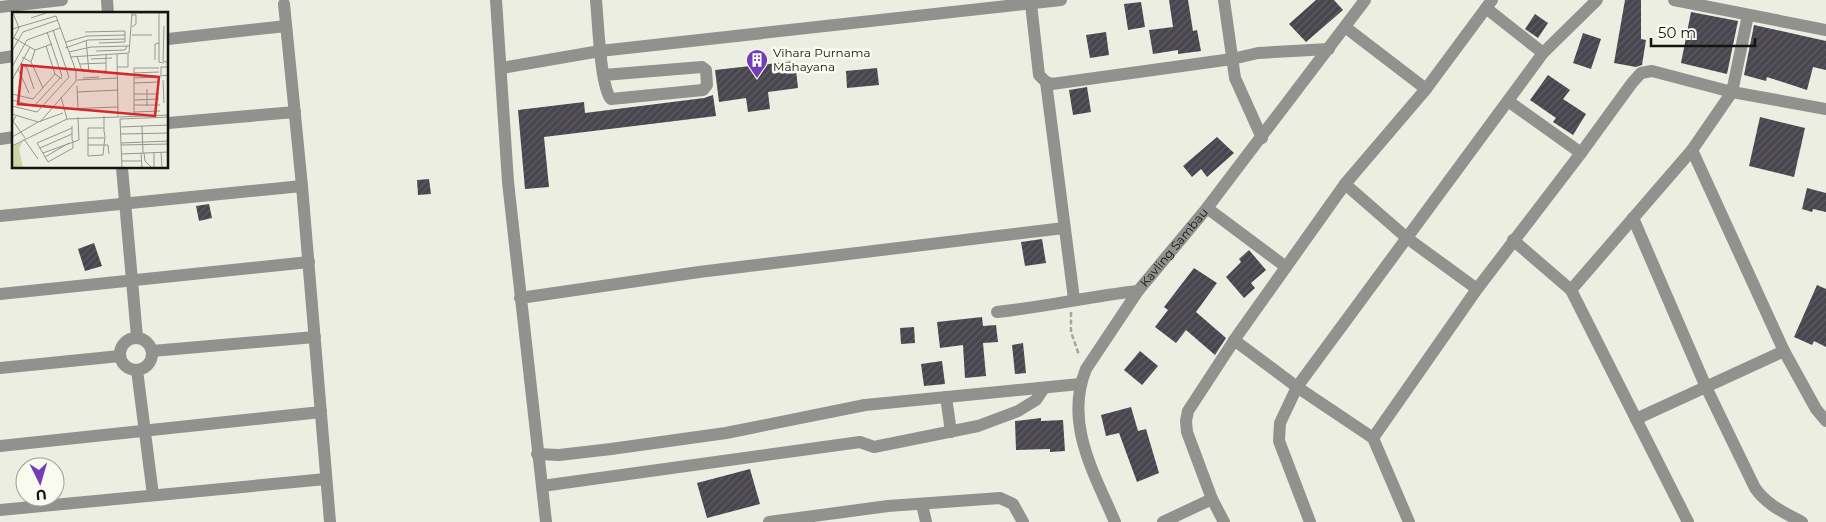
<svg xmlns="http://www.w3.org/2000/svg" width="1826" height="522" font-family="Montserrat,sans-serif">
<defs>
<pattern id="building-hatch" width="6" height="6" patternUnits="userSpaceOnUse" patternTransform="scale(1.25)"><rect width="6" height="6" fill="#48454e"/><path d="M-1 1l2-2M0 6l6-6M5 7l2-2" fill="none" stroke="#5e5c63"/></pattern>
</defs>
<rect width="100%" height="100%" fill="#eceee2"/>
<g fill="url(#building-hatch)">
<polygon points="1169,0 1188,0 1193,31 1197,30 1201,51 1178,54 1178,50 1153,54 1149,30 1173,27"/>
<polygon points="1316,0 1334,0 1343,10 1306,42 1289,24"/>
<polygon points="1625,0 1641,0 1641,39 1646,40 1642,65 1636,67 1614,63"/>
<polygon points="1141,2 1145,27 1128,30 1124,4"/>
<polygon points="1691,12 1738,21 1727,74 1681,63"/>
<polygon points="1535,14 1548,23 1538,38 1525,29"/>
<polygon points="1754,25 1826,41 1826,70 1813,67 1807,90 1767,77 1766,81 1744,75"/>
<polygon points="1106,32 1109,55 1090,58 1086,35"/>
<polygon points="1583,33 1601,39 1591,69 1573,63"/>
<polygon points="795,61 798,88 768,92 770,109 748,112 746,98 719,102 715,70"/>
<polygon points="877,68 879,85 847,88 846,71"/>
<polygon points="1548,75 1570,90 1563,99 1586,114 1573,135 1553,122 1556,118 1530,100"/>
<polygon points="1087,87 1091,112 1073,115 1069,90"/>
<polygon points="713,95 716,116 544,137 549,187 525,189 518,110 584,102 585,113 704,98"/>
<polygon points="1760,117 1805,128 1794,177 1749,166"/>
<polygon points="1217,137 1234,153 1207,177 1201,169 1192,177 1183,166"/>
<polygon points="429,179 431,194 418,195 417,180"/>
<polygon points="1807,188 1826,193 1826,212 1813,209 1812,212 1802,209"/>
<polygon points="209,204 212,218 199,221 196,206"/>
<polygon points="1042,239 1046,263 1025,266 1021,242"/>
<polygon points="94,243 102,266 85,271 78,249"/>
<polygon points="1249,250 1266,270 1251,283 1255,288 1244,298 1226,277 1241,262 1239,259"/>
<polygon points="1194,268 1217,283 1196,312 1226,338 1215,355 1186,330 1176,343 1155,327 1168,310 1164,307"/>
<polygon points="1817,285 1826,289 1826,347 1814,341 1812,345 1794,337"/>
<polygon points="982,317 983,326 996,325 998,342 983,343 986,376 965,378 963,345 940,348 937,322"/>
<polygon points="914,327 915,343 901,344 900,328"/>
<polygon points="1023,343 1026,373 1015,374 1012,345"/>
<polygon points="1140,351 1158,366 1142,385 1124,370"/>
<polygon points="942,361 945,384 924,386 921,364"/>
<polygon points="1131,407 1138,431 1146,429 1159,473 1137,482 1119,433 1106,436 1101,415"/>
<polygon points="1041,418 1041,421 1063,420 1065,451 1050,452 1050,449 1016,450 1015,421"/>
<polygon points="750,469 760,504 707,518 697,483"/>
</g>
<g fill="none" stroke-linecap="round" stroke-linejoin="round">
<polyline stroke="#a4a69c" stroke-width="2.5" stroke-dasharray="5 2.5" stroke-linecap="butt" points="1071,312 1071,332 1079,355"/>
<g stroke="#91928d" stroke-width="12">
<polyline points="107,0 108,14"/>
<polyline points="496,0 508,182 546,522"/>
<path d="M596,0C598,19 600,87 611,99L703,90L707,85L706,70L702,67L604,75"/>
<polyline points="1224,0 1235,78 1262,138"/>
<polyline points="1674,0 1826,30"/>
<polyline points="284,4 302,186 330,522"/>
<polyline points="1031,4 1039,75 1046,82 1052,84 1232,59 1258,53 1329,49"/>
<polyline points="0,7 62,0"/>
<polyline points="1486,8 1543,53"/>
<polyline points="1345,27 1426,89"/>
<polyline points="168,39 286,26"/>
<polyline points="0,58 14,56"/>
<polyline points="502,68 600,51 1061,0"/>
<polyline points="1046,82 1074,299"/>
<polyline points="1508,101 1581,153"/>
<polyline points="168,123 295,112"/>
<polyline points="0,139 14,137"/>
<polyline points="1692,150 1784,351 1816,409 1826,421"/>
<polyline points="122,168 137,337"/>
<polyline points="1345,184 1407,238 1477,289"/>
<polyline points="1207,208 1286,267"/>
<polyline points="0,216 302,186"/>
<path d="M1633,218L1706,387L1755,488C1767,505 1783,512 1802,522"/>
<polyline points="1513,240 1571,290 1688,522"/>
<polyline points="1571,290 1692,150 1732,92 1748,15"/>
<polyline points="0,294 309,262"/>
<polyline points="520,298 699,272 1064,228"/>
<path d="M997,312C1045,307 1091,296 1138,291"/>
<circle cx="136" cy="354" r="16"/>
<polyline points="1234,340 1297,387 1373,438 1409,522"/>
<polyline points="152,351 315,337"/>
<polyline points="0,368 120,356"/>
<polyline points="137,370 153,495"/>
<polyline points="946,397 951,432"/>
<polyline points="1636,419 1784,351"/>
<polyline points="1373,438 1477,289 1581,153 1632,83 1641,73 1652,71 1732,92 1826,109"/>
<polyline points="0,446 321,412"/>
<polyline points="537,454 559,455 611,449 726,433 865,405 1080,384"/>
<polyline points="542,486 860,442 874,447 978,426 1018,411 1036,400 1044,388"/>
<polyline points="922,504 926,522"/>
<polyline points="0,510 326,479"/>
<polyline points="769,522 888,506 1000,498 1013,504 1023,522"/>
<path id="s1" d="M1115,522C1094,473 1064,423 1086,369L1138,291L1207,208L1365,0"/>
<polyline points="1163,522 1212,499"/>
<polyline points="1224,522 1212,499 1187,432 1186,421 1188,411 1237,336 1345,184 1426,89 1492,0"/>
<polyline points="1310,522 1279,441 1280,423 1297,387 1543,53 1597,0"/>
</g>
</g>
<defs>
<g id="building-pin" transform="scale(1.125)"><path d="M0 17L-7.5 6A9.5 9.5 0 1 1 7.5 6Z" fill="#733eb5" stroke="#fafbf0"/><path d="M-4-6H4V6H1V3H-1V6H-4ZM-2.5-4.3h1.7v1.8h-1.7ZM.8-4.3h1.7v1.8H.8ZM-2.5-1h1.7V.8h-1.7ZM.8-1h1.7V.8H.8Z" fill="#fff"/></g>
</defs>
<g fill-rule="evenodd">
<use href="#building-pin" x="757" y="60"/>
</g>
<g text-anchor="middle" stroke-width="5" stroke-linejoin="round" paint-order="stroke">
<g font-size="12" fill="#131410" stroke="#fafbf0" text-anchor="start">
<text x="773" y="57">Vihara Purnama<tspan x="773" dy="14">Mahayana</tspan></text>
</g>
<g font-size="12" fill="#131410" stroke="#fafbf0">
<text dy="4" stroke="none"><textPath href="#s1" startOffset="311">Kavling Sambau</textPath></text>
</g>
</g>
<g transform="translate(12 12)">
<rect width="156" height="156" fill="#eceee2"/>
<path d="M11,129L7,136L11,156H0V135Z" fill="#ced4a3"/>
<path fill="none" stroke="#95978e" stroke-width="1" d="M120,1H157M147,1V50L152,51M120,3H124V12L120,15M19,6L34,1M152,14L151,49L157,51M0,17L44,4L64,59V69L28,110M73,20L113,19V30L87,31M120,23H140M2,26L23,38L40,32M74,28L77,60M0,29L7,16L1,1M54,30L75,24L113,23M34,34L43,62L50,67M53,36L76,28L113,27M0,39L11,20L46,8M84,39L113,38L115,34M57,40L79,35L118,34M105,42L106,104M65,44L70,59L80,60L94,59V43M10,45L19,50L23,38M58,45L117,41L120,1M79,47L100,46M143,48V32L147,31M19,50L31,76M9,51L15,56L22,77M68,52L94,51M0,55L15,28L48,16M105,55H116V42M157,55H149V64L157,63M6,57L17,81M122,61L147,60M71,66L87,65M122,66L147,65M0,68L18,35M65,68L106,66M151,68L152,91M122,71L147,70M65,74L66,97M135,77V94M65,80L106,78M0,82L21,87L43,62M122,82H147M49,85L55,107M0,88L22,94L50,64L35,20M122,88L147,87M122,93H148M0,94L25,100L57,65L41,18M51,97L106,95M122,100L148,99M0,102L26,110L51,101M122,102V56H147M4,104L1,109L13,126M92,104V119L93,124L91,143L76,144V116H92M60,114V128L61,129V136L36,150L25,131L60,116M130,114L131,141M109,115L157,113M109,122L157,121M0,125L26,110M76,126H92M12,127L26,147M109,131L157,129M76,133H96L97,142M109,133L157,132M0,134L55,107L157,103M28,136L60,122M142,140V156M149,140L150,156M31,141L67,128L66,105M129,141L130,156M132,141L133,149L140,156M110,142L157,140M33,145L57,131M110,149H129M110,156L108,107L157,105"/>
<path fill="#d62828" fill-opacity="0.15" stroke="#d62828" stroke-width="2.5" d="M10,53L147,65L143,104L6,92Z"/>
<rect width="156" height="156" fill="none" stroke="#131410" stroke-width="2.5"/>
</g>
<g transform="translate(40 482) rotate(175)"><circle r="24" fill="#fafbf0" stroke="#9e9f96"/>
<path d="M0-4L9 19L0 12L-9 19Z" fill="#733eb5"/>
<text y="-8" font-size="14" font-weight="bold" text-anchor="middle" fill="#131410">U</text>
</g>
<path d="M1651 38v8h104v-8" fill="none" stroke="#131410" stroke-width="2.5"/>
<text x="1658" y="38" font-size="15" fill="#131410" stroke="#fafbf0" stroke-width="4" paint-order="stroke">50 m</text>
</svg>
